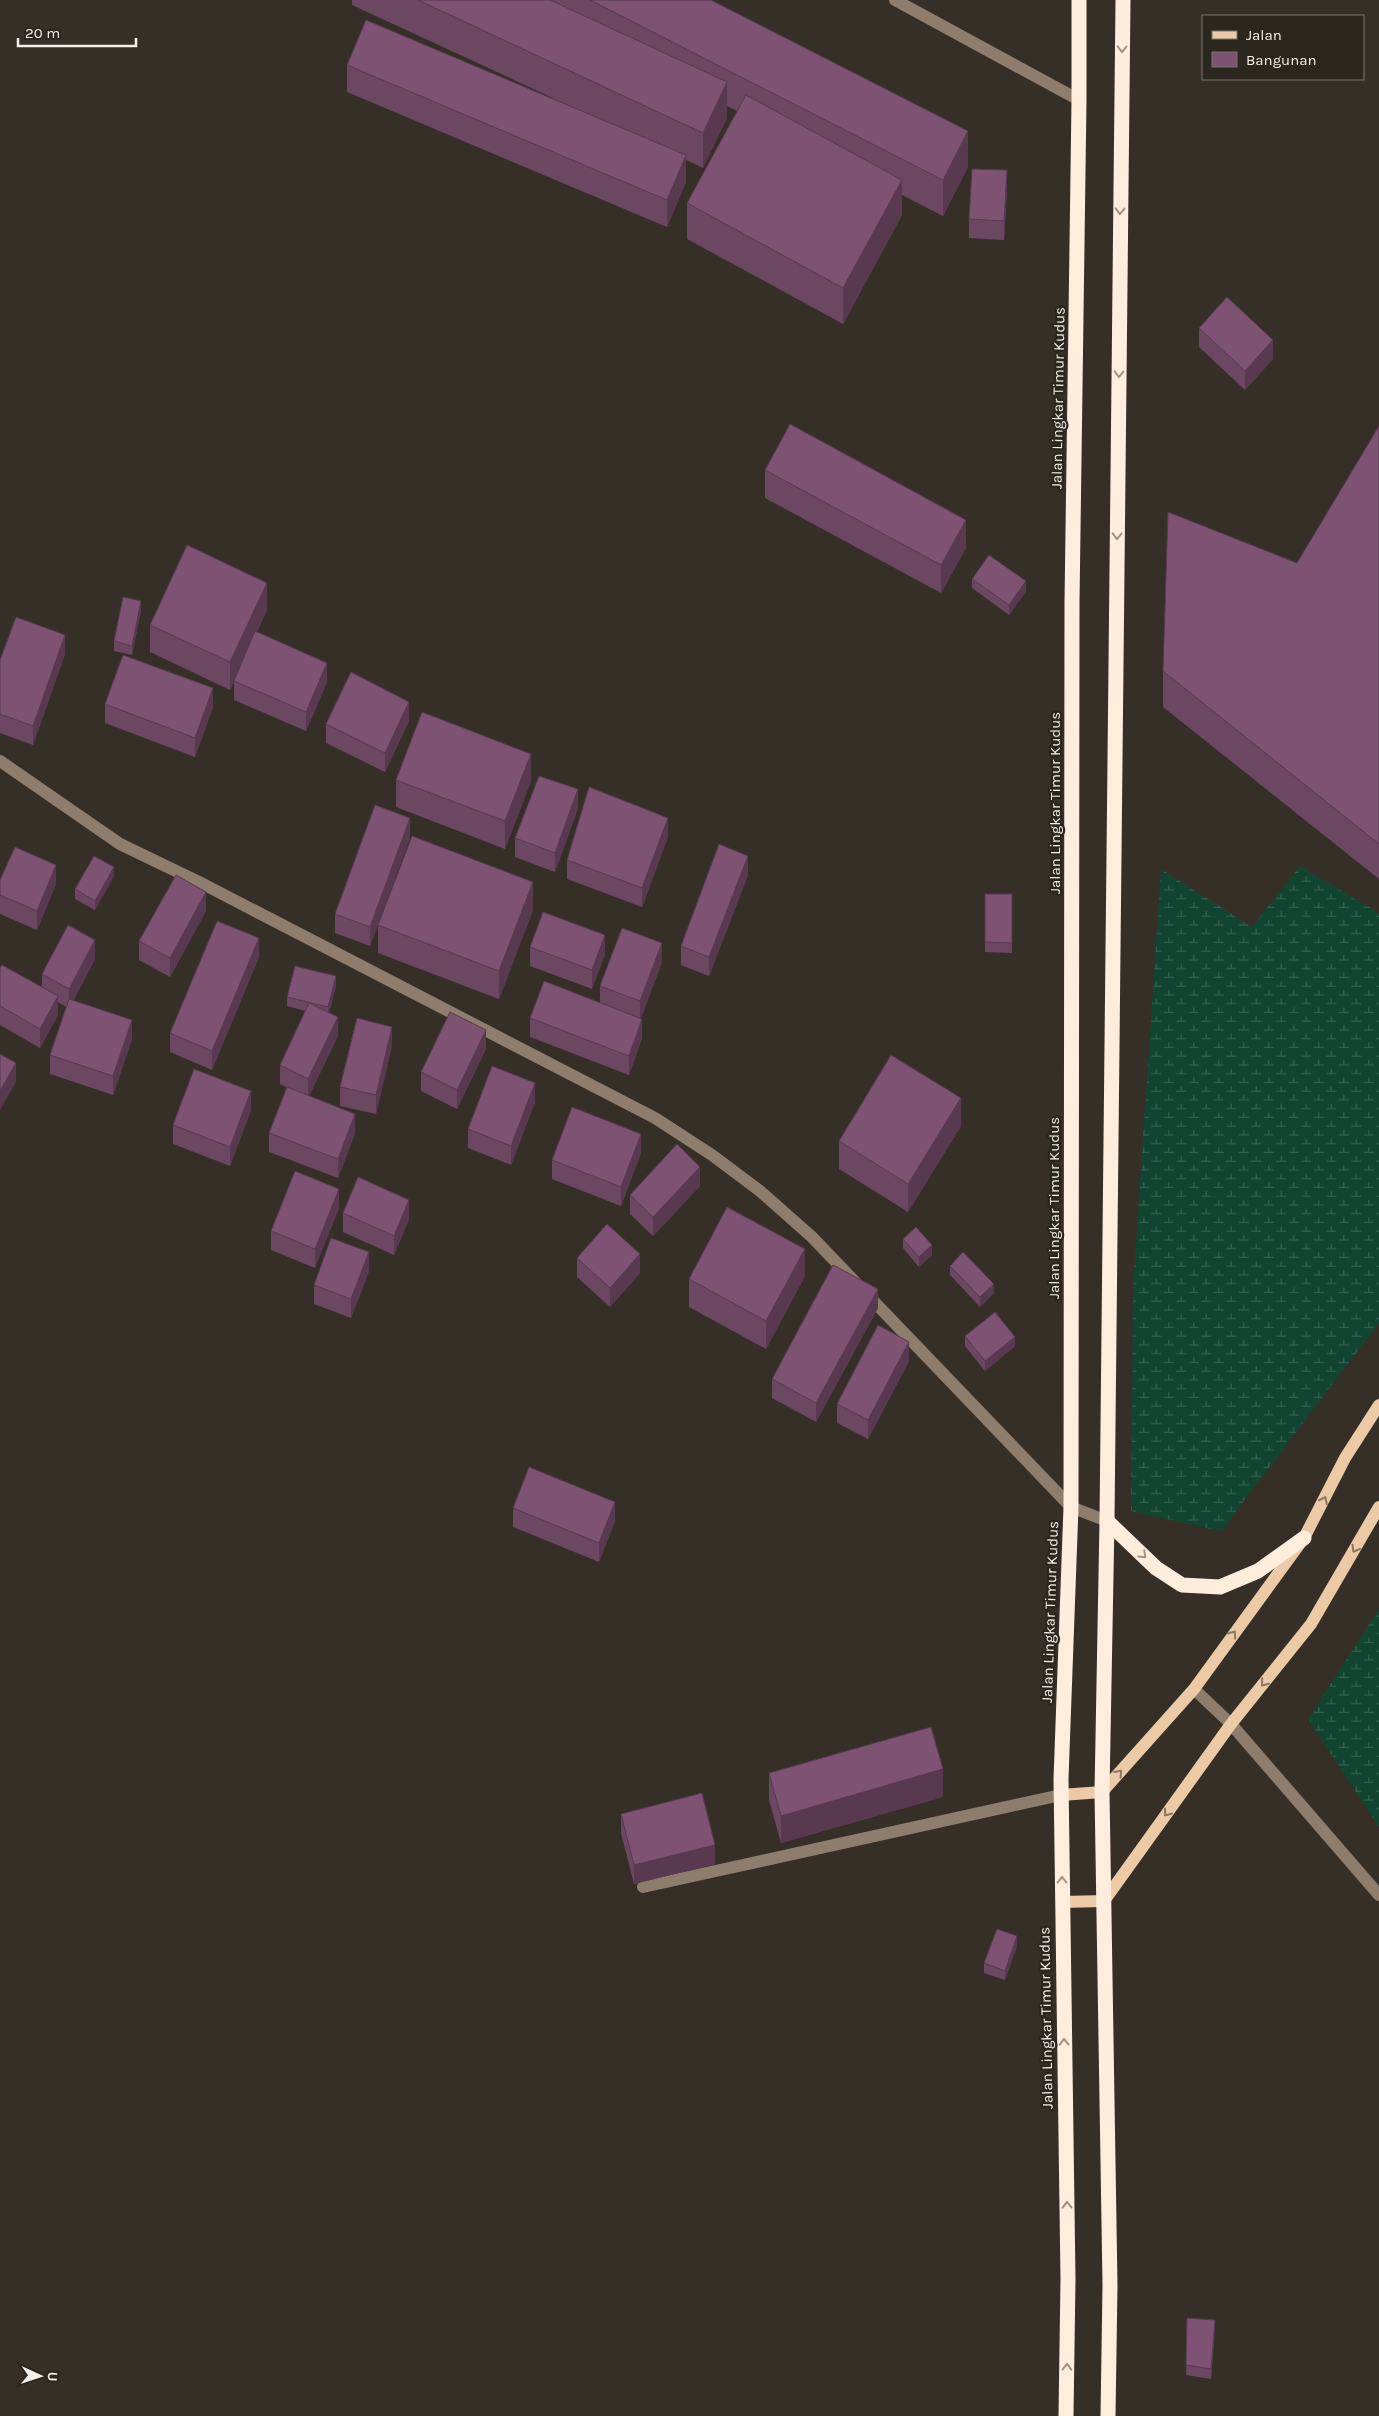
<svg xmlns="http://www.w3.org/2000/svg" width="1379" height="2416" font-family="Karla,sans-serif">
<defs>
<pattern id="wetland-marsh" width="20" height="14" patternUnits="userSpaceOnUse" patternTransform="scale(1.25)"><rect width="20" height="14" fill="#114531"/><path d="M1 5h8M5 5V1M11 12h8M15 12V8" fill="none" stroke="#34604f"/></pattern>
</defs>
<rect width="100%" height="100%" fill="#352f28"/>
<g fill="url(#wetland-marsh)">
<polygon points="1300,866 1379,913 1379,1323 1221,1531 1131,1511 1133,1288 1161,869 1252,927"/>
<polygon points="1379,1609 1379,1827 1308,1719"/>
</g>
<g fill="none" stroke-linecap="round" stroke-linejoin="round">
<g stroke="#8e7d6c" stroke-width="12">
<polyline points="895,0 1079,100"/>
<polyline points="0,761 120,844 205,885 655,1118 712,1155 760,1191 812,1237 1071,1507 1107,1521"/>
<polyline points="1194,1689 1231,1724 1379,1895"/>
<polyline points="643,1887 1061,1795"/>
</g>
<g stroke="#eccaa5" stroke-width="12">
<polyline points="1061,1795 1102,1792 1194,1689 1304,1538 1345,1458 1379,1405"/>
<polyline points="1062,1902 1104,1901 1231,1724 1311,1624 1379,1507"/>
</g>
<g stroke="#feeddc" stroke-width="15">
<polyline points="1107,1521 1156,1568 1182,1585 1220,1587 1258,1571 1304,1538"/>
<polyline points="1066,2416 1068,2279 1061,1779 1071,1507 1072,603 1079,100 1079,0"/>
<polyline points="1108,2416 1110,2285 1102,1792 1107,1521 1123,0"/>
</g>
</g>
<g fill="#6c4762">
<polygon points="352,0 711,0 968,167 943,216 902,195 902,215 843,324 687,239 687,203 737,111 727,106 727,118 703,168 686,160 686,182 667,227 347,92 347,65 553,98 352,5"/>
<polygon points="1007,189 1004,240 969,238 969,219"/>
<polygon points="1199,328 1273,359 1245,390 1199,347"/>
<polygon points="1379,426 1379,879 1163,707 1163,671 1297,563"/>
<polygon points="765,470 966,548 941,593 765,498"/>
<polygon points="972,579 1026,591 1009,615 972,588"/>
<polygon points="141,610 132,655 114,651 114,641"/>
<polygon points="267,610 257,632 327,682 306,731 234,700 234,682 230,690 150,652 150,625"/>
<polygon points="65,654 33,745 0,733 0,660"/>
<polygon points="105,704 213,707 195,757 105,723"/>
<polygon points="409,721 385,772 326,743 326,724"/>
<polygon points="396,780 531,781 505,849 396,807"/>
<polygon points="578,808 555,872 515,857 515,838"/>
<polygon points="410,837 370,946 335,933 335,914"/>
<polygon points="668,837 642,907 567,879 567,860"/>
<polygon points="748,875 709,976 681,965 681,946"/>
<polygon points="114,876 95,910 75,899 75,889"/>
<polygon points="0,880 56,884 37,930 0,914"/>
<polygon points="985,894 1012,894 1012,953 985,952"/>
<polygon points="533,910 499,999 378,953 378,925"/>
<polygon points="206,911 170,977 139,960 139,941"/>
<polygon points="530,947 605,954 592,989 530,966"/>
<polygon points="259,957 212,1070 170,1052 170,1033"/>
<polygon points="95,959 73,1001 132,1039 113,1095 50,1074 50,1055 66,1007 58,1002 58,1015 40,1048 0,1025 0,968 42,987 42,974"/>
<polygon points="662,962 641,1018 642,1038 629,1075 530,1037 530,1018 600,1003 600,986"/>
<polygon points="336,986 329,1013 338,1036 309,1096 355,1133 338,1178 269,1152 269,1133 288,1088 280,1084 280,1065 306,1011 287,1006 287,997"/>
<polygon points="392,1046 376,1114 340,1106 340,1087"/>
<polygon points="486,1049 457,1109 421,1091 421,1072"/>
<polygon points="535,1102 511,1165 468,1148 468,1129"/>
<polygon points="251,1110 230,1166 173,1144 173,1125"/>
<polygon points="961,1126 908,1212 839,1169 839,1141"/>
<polygon points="641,1153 621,1206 552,1179 552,1160"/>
<polygon points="700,1186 653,1236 630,1214 630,1195"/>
<polygon points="339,1208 315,1268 271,1250 271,1231"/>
<polygon points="343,1213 409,1219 394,1255 343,1232"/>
<polygon points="903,1239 932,1255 919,1267 903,1248"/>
<polygon points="577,1258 640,1273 610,1307 577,1277"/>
<polygon points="950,1266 994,1293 980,1307 950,1275"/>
<polygon points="369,1271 351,1318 314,1304 314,1285"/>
<polygon points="805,1276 766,1349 689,1307 689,1279"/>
<polygon points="878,1308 816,1422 772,1398 772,1379"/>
<polygon points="965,1336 1015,1346 985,1371 965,1346"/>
<polygon points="909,1361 868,1439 837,1423 837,1404"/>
<polygon points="513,1508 615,1521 599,1562 513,1527"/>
<polygon points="769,1773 943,1797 781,1843 769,1800"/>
<polygon points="621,1814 715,1864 634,1884 621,1833"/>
<polygon points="1017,1946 1005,1980 984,1973 984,1963"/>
<polygon points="1187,2318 1215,2330 1211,2379 1186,2375"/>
</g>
<g fill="#583950">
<polygon points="727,82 727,118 703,168 703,133"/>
<polygon points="968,131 968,167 943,216 943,180"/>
<polygon points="686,155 686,182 667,227 667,200"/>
<polygon points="1007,170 1007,189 1004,240 1004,221"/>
<polygon points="902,180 902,215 843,324 843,288"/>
<polygon points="1273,340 1273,359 1245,390 1245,371"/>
<polygon points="966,520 966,548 941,593 941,565"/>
<polygon points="1026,581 1026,591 1009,615 1009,605"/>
<polygon points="267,583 267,610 234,681 234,682 230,690 230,662"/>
<polygon points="141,601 141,610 132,655 132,646"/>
<polygon points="65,635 65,654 33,745 33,726"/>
<polygon points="327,663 327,682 306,731 306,712"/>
<polygon points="213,688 213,707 195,757 195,738"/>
<polygon points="409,702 409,721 385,772 385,753"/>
<polygon points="531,754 531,781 505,849 505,821"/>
<polygon points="578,789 578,808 555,872 555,853"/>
<polygon points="410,818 410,837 370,946 370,927"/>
<polygon points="668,818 668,837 642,907 642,888"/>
<polygon points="748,856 748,875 709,976 709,957"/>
<polygon points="56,865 56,884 37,930 37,911"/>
<polygon points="114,867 114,876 95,910 95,901"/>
<polygon points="533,882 533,910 499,999 499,971"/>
<polygon points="206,892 206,911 170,977 170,958"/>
<polygon points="605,935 605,954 592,989 592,970"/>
<polygon points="259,938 259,957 212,1070 212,1051"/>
<polygon points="95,940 95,959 69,1008 69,989"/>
<polygon points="662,943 662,962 640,1020 640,1001"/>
<polygon points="336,976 336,986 328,1017 328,1007"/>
<polygon points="58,996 58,1015 40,1048 40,1029"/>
<polygon points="338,1017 338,1036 308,1098 308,1079"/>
<polygon points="642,1019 642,1038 629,1075 629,1056"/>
<polygon points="132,1020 132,1039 113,1095 113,1076"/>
<polygon points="392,1027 392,1046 376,1114 376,1095"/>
<polygon points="486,1030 486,1049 457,1109 457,1090"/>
<polygon points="16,1063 16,1082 0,1110 0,1091"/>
<polygon points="535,1083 535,1102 511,1165 511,1146"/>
<polygon points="251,1091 251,1110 230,1166 230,1147"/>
<polygon points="961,1098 961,1126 908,1212 908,1184"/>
<polygon points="355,1114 355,1133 338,1178 338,1159"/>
<polygon points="641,1134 641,1153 621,1206 621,1187"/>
<polygon points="700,1167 700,1186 653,1236 653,1217"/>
<polygon points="339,1189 339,1208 315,1268 315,1249"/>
<polygon points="409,1200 409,1219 394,1255 394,1236"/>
<polygon points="932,1245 932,1255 919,1267 919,1257"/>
<polygon points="805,1249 805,1276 766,1349 766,1321"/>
<polygon points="369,1252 369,1271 351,1318 351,1299"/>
<polygon points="640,1254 640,1273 610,1307 610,1288"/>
<polygon points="994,1284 994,1293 980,1307 980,1297"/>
<polygon points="878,1289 878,1308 816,1422 816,1403"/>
<polygon points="1015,1337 1015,1346 985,1371 985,1361"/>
<polygon points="909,1342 909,1361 868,1439 868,1420"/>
<polygon points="615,1502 615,1521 599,1562 599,1543"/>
<polygon points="943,1769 943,1797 781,1843 781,1816"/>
<polygon points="715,1845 715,1864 634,1884 634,1865"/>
<polygon points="1017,1936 1017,1946 1005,1980 1005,1971"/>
<polygon points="1215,2320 1215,2330 1211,2379 1211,2369"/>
</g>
<g fill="#7d5272" stroke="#583950">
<polygon points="418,0 550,0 727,82 703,133"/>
<polygon points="590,0 711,0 968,131 943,180"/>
<polygon points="366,20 686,155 667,200 347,65"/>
<polygon points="746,95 902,180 843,288 687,203"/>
<polygon points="972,169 1007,170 1004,221 969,219"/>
<polygon points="1227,297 1273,340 1245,371 1199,328"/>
<polygon points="790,424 966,520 941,565 765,470"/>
<polygon points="1379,426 1379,844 1163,671 1168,512 1297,563"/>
<polygon points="187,545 267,583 230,662 150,625"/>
<polygon points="989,555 1026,581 1009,605 972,579"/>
<polygon points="123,597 141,601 132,646 114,641"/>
<polygon points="16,617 65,635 33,726 0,714 0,660"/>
<polygon points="255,631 327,663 306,712 234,681"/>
<polygon points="123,655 213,688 195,738 105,704"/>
<polygon points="351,672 409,702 385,753 326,724"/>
<polygon points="422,712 531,754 505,821 396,780"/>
<polygon points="539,776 578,789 555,853 515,838"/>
<polygon points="589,787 668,818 642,888 567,860"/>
<polygon points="375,805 410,818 370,927 335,914"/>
<polygon points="412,836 533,882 499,971 378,925"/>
<polygon points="719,844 748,856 709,957 681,946"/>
<polygon points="15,847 56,865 37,911 0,895 0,880"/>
<polygon points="94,856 114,867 95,901 75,889"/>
<polygon points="176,875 206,892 170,958 139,941"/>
<polygon points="985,894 1012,894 1012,943 985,942"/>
<polygon points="543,912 605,935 592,970 530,947"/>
<polygon points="217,921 259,938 212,1051 170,1033"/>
<polygon points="68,925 95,940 69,989 42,974"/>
<polygon points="622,928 662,943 640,1001 600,986"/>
<polygon points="2,965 58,996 40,1029 0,1006 0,968"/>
<polygon points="295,966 336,976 328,1007 287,997"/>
<polygon points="544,981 642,1019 629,1056 530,1018"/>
<polygon points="69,999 132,1020 113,1076 50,1055"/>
<polygon points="309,1003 338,1017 308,1079 280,1065"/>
<polygon points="450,1012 486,1030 457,1090 421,1072"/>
<polygon points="357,1018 392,1027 376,1095 340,1087"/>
<polygon points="0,1054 16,1063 0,1091"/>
<polygon points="891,1055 961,1098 908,1184 839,1141"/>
<polygon points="492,1066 535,1083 511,1146 468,1129"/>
<polygon points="194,1069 251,1091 230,1147 173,1125"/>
<polygon points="287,1087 355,1114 338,1159 269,1133"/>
<polygon points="572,1107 641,1134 621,1187 552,1160"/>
<polygon points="677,1144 700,1167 653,1217 630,1195"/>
<polygon points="295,1171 339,1189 315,1249 271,1231"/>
<polygon points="358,1177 409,1200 394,1236 343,1213"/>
<polygon points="727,1207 805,1249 766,1321 689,1279"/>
<polygon points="607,1224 640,1254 610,1288 577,1258"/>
<polygon points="916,1227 932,1245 919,1257 903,1239"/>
<polygon points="331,1238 369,1252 351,1299 314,1285"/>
<polygon points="963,1252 994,1284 980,1297 950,1266"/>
<polygon points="833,1265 878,1289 816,1403 772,1379"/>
<polygon points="995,1312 1015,1337 985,1361 965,1336"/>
<polygon points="878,1325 909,1342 868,1420 837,1404"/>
<polygon points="529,1467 615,1502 599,1543 513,1508"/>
<polygon points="931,1727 943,1769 781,1816 769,1773"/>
<polygon points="702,1793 715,1845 634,1865 621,1814"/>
<polygon points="997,1929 1017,1936 1005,1971 984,1963"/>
<polygon points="1187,2318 1215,2320 1211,2369 1186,2365"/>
</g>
<defs><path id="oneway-chevron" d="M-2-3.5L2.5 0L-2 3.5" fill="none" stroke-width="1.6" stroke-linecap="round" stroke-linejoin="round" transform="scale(1.25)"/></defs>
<g stroke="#9f9386">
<use href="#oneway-chevron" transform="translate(1122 49) rotate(91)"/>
<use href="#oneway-chevron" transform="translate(1120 211) rotate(91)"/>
<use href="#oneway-chevron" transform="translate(1119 374) rotate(91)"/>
<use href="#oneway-chevron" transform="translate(1117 536) rotate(91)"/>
<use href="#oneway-chevron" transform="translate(1143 1555) rotate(44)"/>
<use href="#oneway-chevron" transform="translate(1062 1880) rotate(-90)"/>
<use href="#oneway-chevron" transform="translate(1064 2042) rotate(-91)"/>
<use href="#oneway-chevron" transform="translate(1067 2205) rotate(-91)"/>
<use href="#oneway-chevron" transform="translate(1067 2367) rotate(-89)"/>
</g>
<g stroke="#8c7862">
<use href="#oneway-chevron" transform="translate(1324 1500) rotate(-63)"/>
<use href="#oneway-chevron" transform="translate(1355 1549) rotate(120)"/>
<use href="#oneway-chevron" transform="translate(1233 1634) rotate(-54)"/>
<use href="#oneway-chevron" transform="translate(1264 1683) rotate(129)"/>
<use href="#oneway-chevron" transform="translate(1119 1773) rotate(-48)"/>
<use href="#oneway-chevron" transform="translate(1167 1813) rotate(126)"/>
</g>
<g text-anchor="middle" stroke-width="4.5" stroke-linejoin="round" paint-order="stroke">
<g font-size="15" fill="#f3efeb" stroke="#2b261e">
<text transform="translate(1058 398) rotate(-89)" y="5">Jalan Lingkar Timur Kudus</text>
<text transform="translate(1055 803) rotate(-90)" y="5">Jalan Lingkar Timur Kudus</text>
<text transform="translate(1054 1208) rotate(-90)" y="5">Jalan Lingkar Timur Kudus</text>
<text transform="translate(1050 1612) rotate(-88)" y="5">Jalan Lingkar Timur Kudus</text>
<text transform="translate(1046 2018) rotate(-91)" y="5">Jalan Lingkar Timur Kudus</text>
</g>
</g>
<rect x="1202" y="15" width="162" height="65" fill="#2b261e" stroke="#7b7670"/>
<rect x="1212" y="31" width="25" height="8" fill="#eccaa5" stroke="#7b7670"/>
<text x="1246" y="40" font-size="15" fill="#f3efeb">Jalan</text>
<rect x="1212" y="52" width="25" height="15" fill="#7d5272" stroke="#7b7670"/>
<text x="1246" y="65" font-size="15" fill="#f3efeb">Bangunan</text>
<g transform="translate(40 2376) rotate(93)" stroke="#2b261e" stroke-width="4" paint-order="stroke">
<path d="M0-4L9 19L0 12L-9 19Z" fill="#f3efeb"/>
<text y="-8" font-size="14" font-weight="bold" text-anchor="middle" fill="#f3efeb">U</text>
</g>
<path d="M18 38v8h118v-8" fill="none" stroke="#f3efeb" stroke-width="2.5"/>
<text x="25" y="38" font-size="15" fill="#f3efeb" stroke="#2b261e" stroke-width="4" paint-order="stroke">20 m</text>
</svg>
